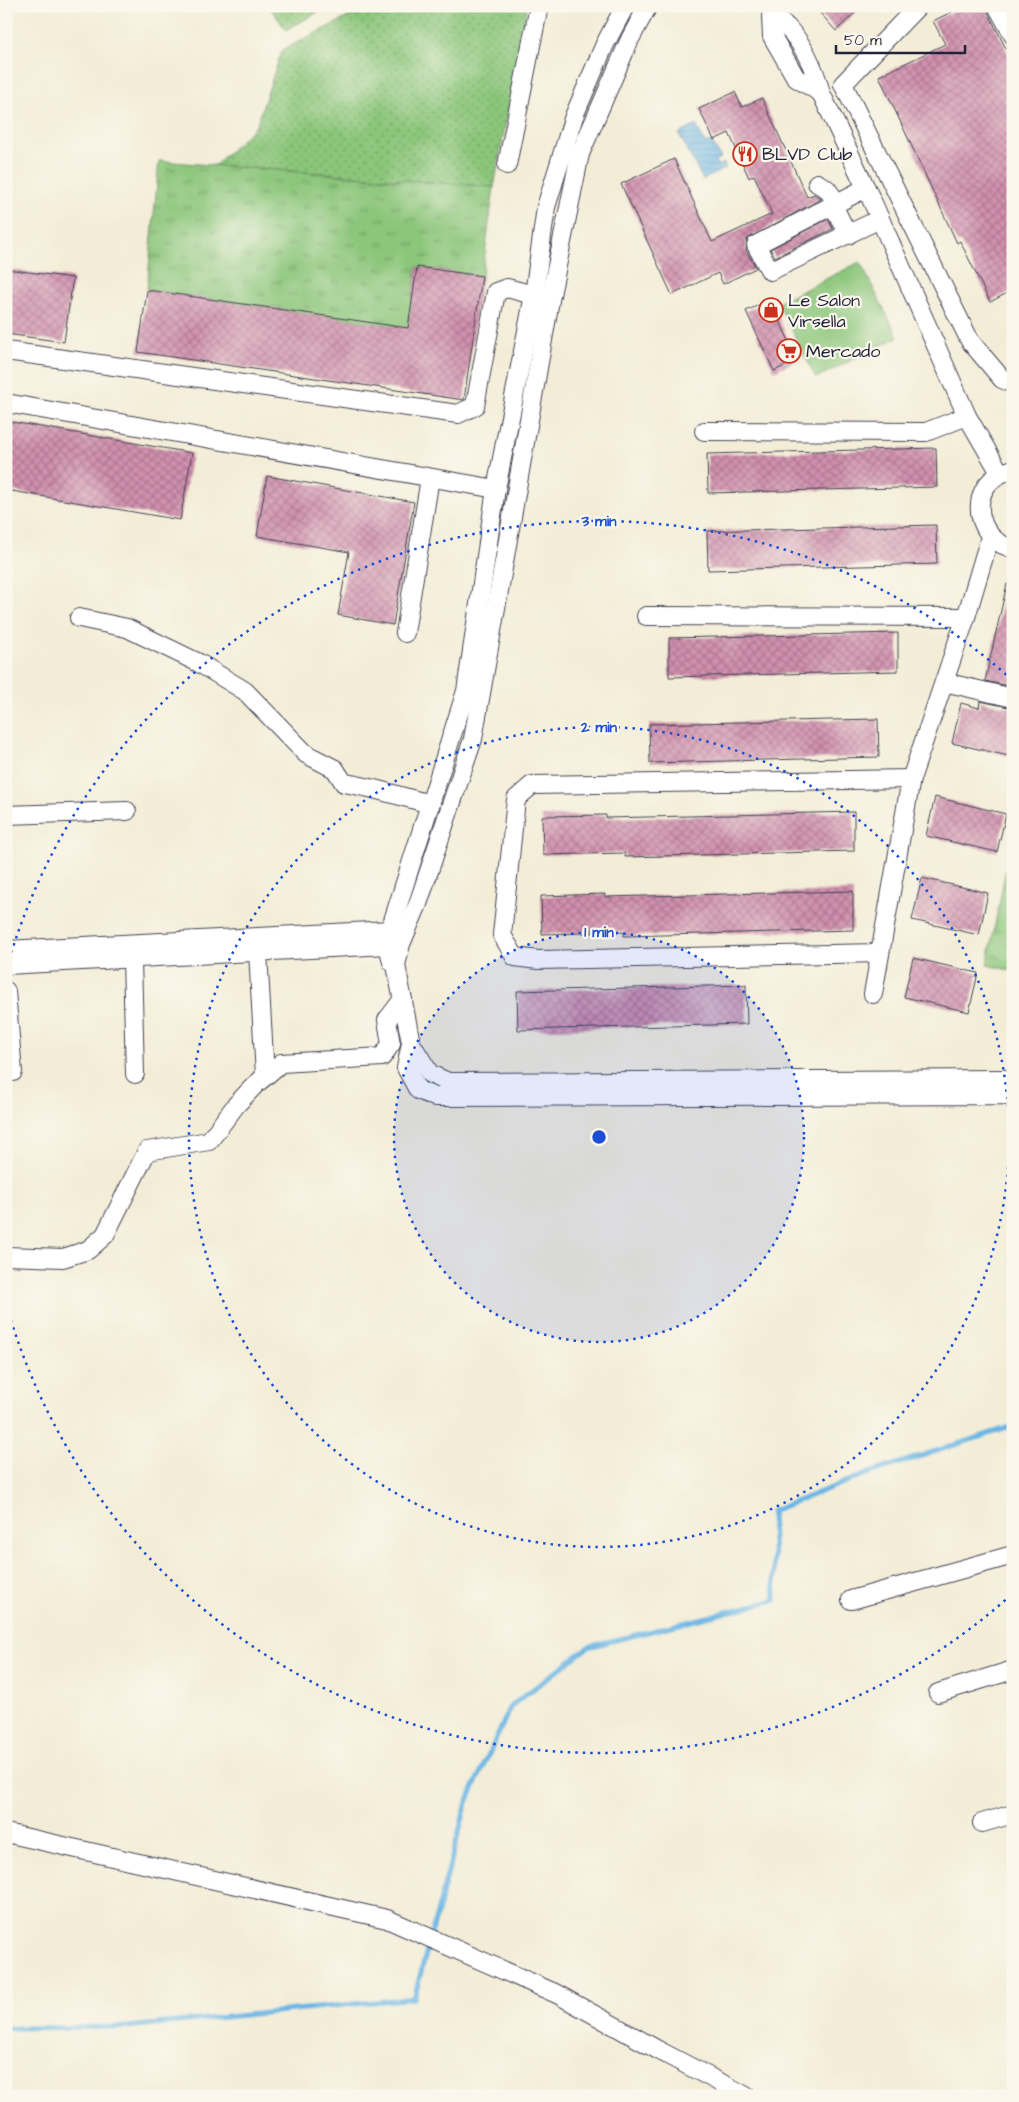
<svg xmlns="http://www.w3.org/2000/svg" width="1019" height="2102" font-family="'Architects Daughter',sans-serif">
<defs>
<pattern id="grass-dots" width="8" height="8" patternUnits="userSpaceOnUse" patternTransform="scale(1.25)"><rect width="8" height="8" fill="#8bc67a"/><path d="M2 2h.1M6 6h.1" fill="none" stroke="#71a065" stroke-width="1.8" stroke-linecap="round"/></pattern>
<pattern id="park-tufts" width="24" height="20" patternUnits="userSpaceOnUse" patternTransform="scale(1.25)"><rect width="24" height="20" fill="#8bc67a"/><path d="M3 7l-1-3M5 7V3M7 7l1-3M15 17l-1-3M17 17v-4M19 17l1-3" fill="none" stroke="#71a065"/></pattern>
<pattern id="water-rules" width="6" height="5" patternUnits="userSpaceOnUse" patternTransform="scale(1.25)"><rect width="6" height="5" fill="#6bb6e4"/><path d="M0 2.5h6" fill="none" stroke="#5894ba"/></pattern>
<pattern id="building-cross-hatch" width="8" height="8" patternUnits="userSpaceOnUse" patternTransform="scale(1.25)"><rect width="8" height="8" fill="#d190ae"/><path d="M0 0l8 8M0 8l8-8" fill="none" stroke="#a9758f"/></pattern>
</defs>
<rect width="100%" height="100%" fill="#fbf7ec"/>
<filter id="ink" filterUnits="userSpaceOnUse"><feTurbulence type="fractalNoise" baseFrequency=".02" numOctaves="2"/><feDisplacementMap in="SourceGraphic" scale="10" xChannelSelector="R" yChannelSelector="G"/><feConvolveMatrix kernelMatrix="1 2 1 2 8 2 1 2 1" color-interpolation-filters="sRGB"/></filter>
<filter id="wash" filterUnits="userSpaceOnUse"><feTurbulence type="fractalNoise" baseFrequency=".0096" numOctaves="4" result="noise"/><feDisplacementMap in="SourceGraphic" scale="20" xChannelSelector="R" yChannelSelector="G"/><feGaussianBlur stdDeviation="1.12" result="paint"/><feColorMatrix in="noise" values="0 0 0 0 0 0 0 0 0 0 0 0 0 0 0 0 0 1.4 0 .05"/><feComposite in="paint" operator="in"/></filter>
<g filter="url(#wash)">
<rect width="100%" height="100%" fill="#f3edd7"/>
<g fill="url(#grass-dots)" stroke="#56745a">
<polygon points="269,6 329,6 286,30"/>
<polygon points="370,6 527,6 494,187 215,165 256,126 282,50"/>
</g>
<g fill="url(#park-tufts)" stroke="#56745a">
<polygon points="159,161 494,187 482,276 417,267 408,328 147,290"/>
<polygon points="1013,833 1013,971 987,965"/>
</g>
<polygon fill="#8bc67a" stroke="#56745a" points="860,262 898,337 816,378 778,303"/>
<polygon fill="url(#water-rules)" stroke="#466c90" points="696,125 706,144 711,141 721,158 715,161 718,166 724,163 726,168 703,180 679,134"/>
<g fill="none" stroke-linecap="round" stroke-linejoin="round">
<polyline stroke="#6bb6e4" stroke-width="5" points="6,2028 127,2027 414,1998 467,1802 511,1706 588,1647 775,1600 772,1511 866,1474 1013,1426"/>
</g>
<g id="blocks">
<g fill="url(#building-cross-hatch)">
<polygon points="814,6 862,6 836,31"/>
<polygon points="964,6 985,6 1013,63 1013,290 990,302 960,241 957,243 879,76 945,44 933,21"/>
<polygon points="735,92 742,107 762,98 807,197 814,194 821,199 747,239 746,250 756,268 723,284 718,273 672,295 621,184 674,159 712,242 772,214 754,175 749,178 729,133 714,140 699,109"/>
<polygon points="828,219 833,229 775,257 770,249"/>
<polygon points="417,267 482,276 464,400 138,352 147,290 408,328"/>
<polygon points="6,269 73,278 64,342 6,334"/>
<polygon points="770,300 798,360 774,371 746,311"/>
<polygon points="6,421 192,453 180,520 6,490"/>
<polygon points="936,448 937,487 708,493 707,454"/>
<polygon points="267,476 414,502 393,625 338,615 349,552 257,536"/>
<polygon points="936,525 937,564 708,570 707,531"/>
<polygon points="1007,584 1013,585 1013,687 985,681"/>
<polygon points="898,633 898,671 669,677 669,638"/>
<polygon points="980,701 1013,708 1013,757 952,743 961,703 979,708"/>
<polygon points="878,719 879,757 650,763 649,724"/>
<polygon points="935,797 1006,814 997,852 926,836"/>
<polygon points="854,812 854,851 625,857 625,853 543,855 542,816 606,815 606,818"/>
<polygon points="922,878 988,893 979,935 912,920"/>
<polygon points="853,891 853,930 624,936 624,932 542,934 541,896 605,894 605,897"/>
<polygon points="913,958 978,973 969,1012 904,997"/>
<polygon points="746,985 747,1024 518,1030 517,991"/>
</g>
</g>
</g>
<g filter="url(#ink)">
<use href="#blocks" fill-opacity="0" stroke="#414052" stroke-width="1"/>
<g fill="none" stroke-linecap="round" stroke-linejoin="round">
<g stroke="#414052" stroke-width="20">
<g id="minor">
<polyline points="625,6 605,44 574,116 546,207 534,295 496,489 466,691 390,930 388,945 392,962 396,965 411,1043 406,1068 418,1090 435,1097 1011,1095 1013,1097"/>
<polyline points="918,6 843,84 970,341 1002,379 1013,384"/>
<polyline points="997,6 1013,35"/>
<path d="M771,16C776,19 783,23 787,27C804,45 815,70 821,93L796,78L772,36Z"/>
<polyline points="821,93 873,203 967,416 1000,473"/>
<polyline points="507,165 539,6"/>
<polyline points="817,183 827,189 837,203"/>
<polyline points="866,188 756,245 770,271 880,219"/>
<polyline points="833,205 848,235"/>
<polyline points="6,351 458,414 475,406 496,292 507,288 545,298"/>
<polyline points="6,403 496,489"/>
<polyline points="704,431 926,432 967,416"/>
<path d="M1013,469C1003,472 994,476 987,485C970,508 985,544 1013,548"/>
<polyline points="646,616 966,617"/>
<path d="M79,618L127,628L199,663L245,691L306,754L335,769L344,783C373,787 401,797 431,804"/>
<polyline points="405,633 430,478"/>
<polyline points="944,682 1013,698"/>
<polyline points="6,815 127,811"/>
<polyline points="6,950 390,930"/>
<polyline points="258,952 265,1076"/>
<polyline points="880,953 538,960 515,957 502,935 516,799 532,785 911,779"/>
<polyline points="132,959 135,1074"/>
<polyline points="6,965 388,945"/>
<polyline points="396,965 401,944 418,904 473,739 550,300 580,154 630,39 648,6"/>
<polyline points="6,991 13,1072"/>
<polyline points="873,994 911,779 966,617 990,537"/>
<polyline points="411,1043 430,1074 448,1082 1013,1079"/>
<polyline points="6,1256 63,1258 88,1250 105,1235 147,1151 209,1141 236,1105 255,1085 281,1063 382,1057 391,1044 387,1020 403,999"/>
<polyline points="851,1600 1013,1555"/>
<polyline points="938,1693 1013,1670"/>
<polyline points="982,1823 1013,1814"/>
<polyline points="6,1833 387,1919 557,1994 658,2050 746,2096"/>
</g>
</g>
<use href="#minor" stroke="#fff" stroke-width="18"/>
</g>
</g>
<circle cx="599" cy="1137" r="205" fill="#1d4ed8" fill-opacity=".12"/>
<g fill="none" stroke="#1d4ed8" stroke-width="2.5" stroke-dasharray="2.5 5">
<circle cx="599" cy="1137" r="205"/>
<circle cx="599" cy="1137" r="410"/>
<path d="M1011 1595A616 616 0 0 1 7 1307M7 967A616 616 0 0 1 1011 679"/>
</g>
<defs>
<g id="restaurant-ring" transform="scale(1.25)"><circle r="9.5" fill="#fbf7ec" stroke="#c8321e" stroke-width="1.5"/><path d="M-5-6h1v4h1v-4h1v4h1v-4h1v5L-1.5 .5V6h-2V.5L-5-1ZM5-6V6H3V1.5H1.5Q1.5-4 5-6Z" fill="#c8321e"/></g>
<g id="shop-ring" transform="scale(1.25)"><circle r="9.5" fill="#fbf7ec" stroke="#c8321e" stroke-width="1.5"/><path d="M-5-2.5h2.3a2.7 3.5 0 0 1 5.4 0H5L5.5 6h-11ZM-1.5-2.5h3a1.5 2.3 0 0 0-3 0Z" fill="#c8321e"/></g>
<g id="supermarket-ring" transform="scale(1.25)"><circle r="9.5" fill="#fbf7ec" stroke="#c8321e" stroke-width="1.5"/><path d="M-6-5.5h2.5l.6 2H6L4.5 2H-2.5L-4.4-4H-6ZM-1.5 3.2a1.3 1.3 0 1 0 .1 0ZM3 3.2a1.3 1.3 0 1 0 .1 0Z" fill="#c8321e"/></g>
</defs>
<g fill-rule="evenodd">
<use href="#restaurant-ring" x="745" y="154"/>
<use href="#shop-ring" x="771" y="310"/>
<use href="#supermarket-ring" x="789" y="351"/>
</g>
<g text-anchor="middle" stroke-width="4.5" stroke-linejoin="round" paint-order="stroke">
<g font-size="18" fill="#22223b" stroke="#fbf7ec" text-anchor="start">
<text x="762" y="160">BLVD Club</text>
<text x="788" y="306">Le Salon<tspan x="788" dy="21">Virsella</tspan></text>
<text x="806" y="357">Mercado</text>
</g>
</g>
<circle cx="599" cy="1137" r="8" fill="#1d4ed8" stroke="#fbf7ec" stroke-width="2.5"/>
<g font-size="15" text-anchor="middle" font-weight="bold" fill="#1d4ed8" stroke="#fbf7ec" stroke-width="4.5" stroke-linejoin="round" paint-order="stroke">
<text x="599" y="526">3 min</text>
<text x="599" y="732">2 min</text>
<text x="599" y="937">1 min</text>
</g>
<rect width="1019" height="2102" fill="none" stroke="#fbf7ec" stroke-width="25"/>
<path d="M836 45v8h129v-8" fill="none" stroke="#22223b" stroke-width="2.5"/>
<text x="844" y="45" font-size="15" fill="#22223b" stroke="#fbf7ec" stroke-width="4" paint-order="stroke">50 m</text>
</svg>
